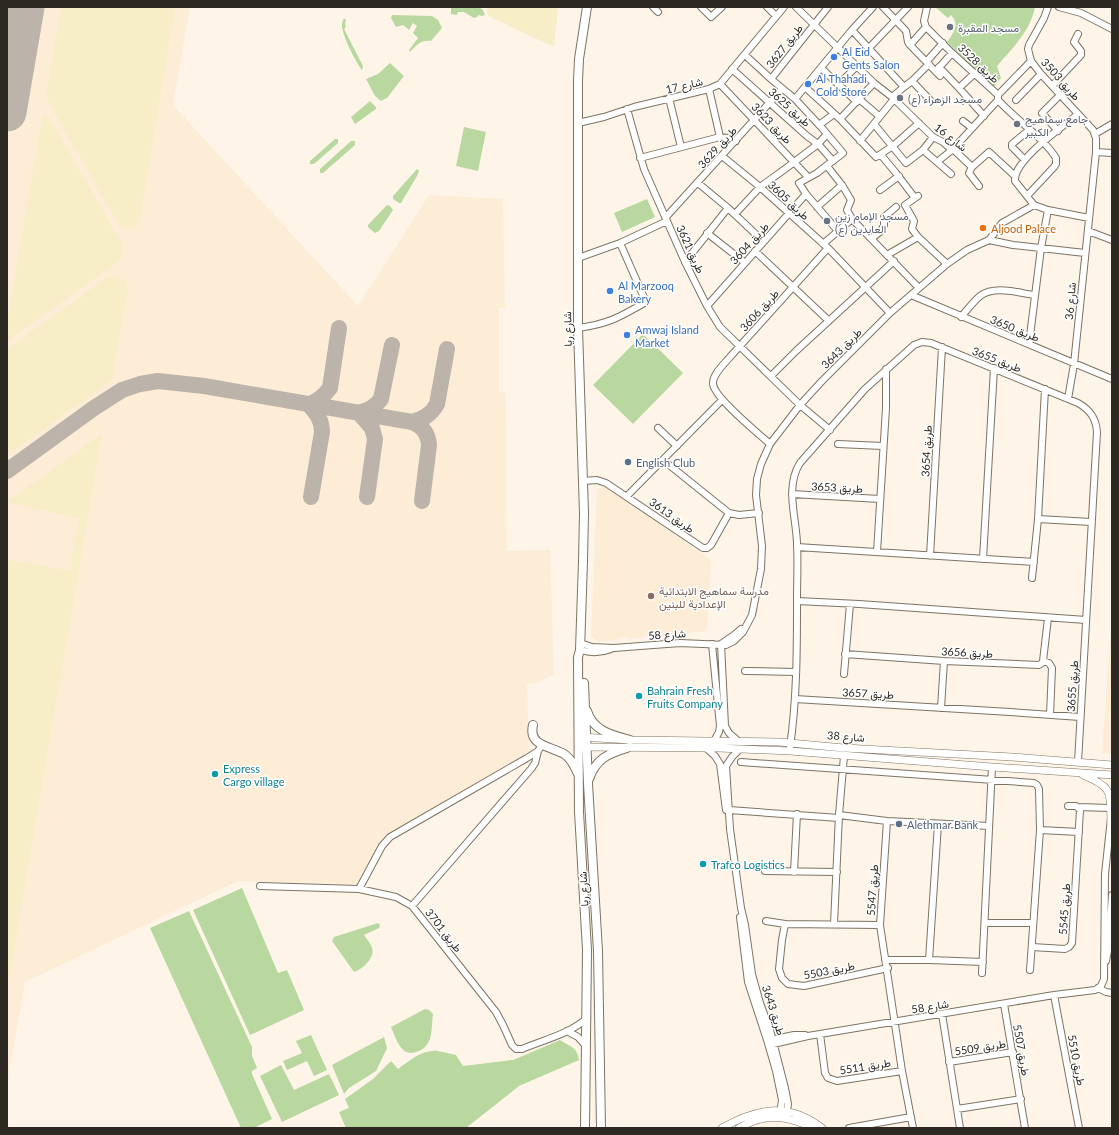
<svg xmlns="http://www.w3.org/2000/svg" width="1119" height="1135" viewBox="0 0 1119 1135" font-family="Lato,Vazirmatn,sans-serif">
<rect width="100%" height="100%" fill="#fef5e8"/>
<path fill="#fdedd6" d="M7 7H190L173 105 358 306 429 195 503 199 505 308H499V392L506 393 507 551 550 550 554 674 537 683 527 684 529 754 383 837 357 884 238 881 25 982 7 1084Z
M605 486 711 560 707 631 630 639 626 637H620L616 640 598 642 591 636 597 489Z
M1112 614V754L1102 753Z"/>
<path fill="#b8d89f" d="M451 7H479L483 10 485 15 482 16 479 15 477 17 474 18 464 12H458L457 15 451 14Z
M935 7H1035C1031 30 1012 49 997 66L1001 78 993 88 947 42C954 32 960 25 951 15L948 18Z
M392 15 432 16 438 20 442 28 431 41C420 40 417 45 410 52L409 50 418 38 413 33 417 26 413 23 409 30 403 25 396 27 391 18Z
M344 18 346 20 345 24 346 27 344 29 363 66 362 70C356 63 341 33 342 25 342 23 343 20 344 18Z
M390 63 404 76 387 98 381 101 375 96 366 79 378 74Z
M370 101 376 107V109L355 124 351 117Z
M464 127 486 132 478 171 456 166Z
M335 139H338V143L314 164H310V161Z
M351 141H355V145L323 173H320V169Z
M417 169 419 171 417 176 401 203H399L393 199V196Z
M647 199 655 217 622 232 614 213Z
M387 205 390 206 393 210 379 231 375 233 368 227V225Z
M643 334 683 373 633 424 593 385Z
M242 888 278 973 287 970 304 1010 250 1035 193 910Z
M189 911 252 1047V1056L257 1068 252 1071V1074L272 1119 254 1128H241L150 928Z
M378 923 380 925 379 928 364 935C372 946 377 952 367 963 364 967 359 970 354 972L332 941 334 937Z
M425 1009 429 1010 433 1014C432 1022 432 1032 430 1039 428 1044 424 1049 419 1051 401 1059 397 1040 391 1027Z
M311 1035 327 1070 314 1076 307 1061 287 1070 283 1061 302 1053 296 1041Z
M384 1037 387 1048 376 1071 349 1088 344 1094 332 1065Z
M560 1040C570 1047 577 1046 579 1060L519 1086 466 1128H346L339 1112 349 1108 345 1099 373 1079 391 1061 398 1069C409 1061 423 1049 438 1051 444 1052 450 1054 456 1055L463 1066 513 1060Z
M281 1065 294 1090 329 1074 339 1095 282 1122 260 1076Z"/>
<path fill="#f7edc7" d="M61 7H175L139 223 133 229H125L120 226 47 99 46 94Z
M486 7H558L554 47 488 16Z
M45 115 49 118 122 244 123 253 120 260 7 341V323L42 118Z
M117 276 124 280 128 288 112 380 18 448 7 452V349L107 278Z
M102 434 7 990V559L70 571 79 519 7 502Z"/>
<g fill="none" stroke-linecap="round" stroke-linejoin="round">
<path stroke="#bcb4aa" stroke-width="16" d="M308 405C318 401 324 396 330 388L339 328
M309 405C317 414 322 420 322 432L311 497
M412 422C423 427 428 433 429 445L422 501
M7 471 94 408 122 390 140 384 158 381 204 386 412 422C423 419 431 415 437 404L447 349
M367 497 375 439 372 428 359 413C369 410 375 407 381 399L392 345"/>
<path stroke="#bcb4aa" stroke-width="39" d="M7 112 25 7"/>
<defs>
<path id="minor" d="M653 7 658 12
M701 7 711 17 722 7
M767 7 776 16
M796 7 874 83 892 97 933 137 943 142 952 150 953 149 972 167
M883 7 906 31 908 42 910 45 940 76
M927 7 924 21 926 27 952 53 998 95
M1048 7 1044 18 1029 45 1028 49 1031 61 1041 74 1093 130 1096 138V152L1074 364 1068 399
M1059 7 1081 13 1112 29
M852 30 904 87
M910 45 926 27
M869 48 908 7
M745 55 771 79 795 99 822 128 843 153 817 173 799 183 806 194 838 231
M927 61 943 43
M939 67 959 88 975 73
M821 68 857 102
M732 69 807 136 818 144 833 161
M937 70 952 53
M771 79 828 7
M912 81 930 100
M720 84 808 177
M839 84 857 66
M1052 86 1081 55V51L1074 42 1078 34
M805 87 840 119 876 157 893 146 919 123
M959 88 984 116
M709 89 720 137
M998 95V100C1015 119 1043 137 1056 158V164L1054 167 1027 196
M998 95 1031 61
M892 97 904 87 912 81 929 64
M669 98 681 147
M795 99 852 30 873 7
M859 99 879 116
M1016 100 1041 74
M627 109 644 169 685 262 707 306 720 327 800 405 830 430
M1078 114C1063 127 1013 160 1015 181L1034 205 1048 210 1089 218
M840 119 874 83
M963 121 972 128
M578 123 604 117 634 107 709 89 720 84 784 7
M874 124 906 163 923 150 933 137
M819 125 834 114
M1058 131 1042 113 1060 95
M1095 134 1112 124
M860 141 894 99
M953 149 998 100
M923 150 951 174
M1096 152 1112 153
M881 155 896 173 915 198
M722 156 760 187 828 248 890 313
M640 158 720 137 728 138 736 141
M1024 159 1012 147V144L1029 130
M937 162 952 150
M698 183 728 208 763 241
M979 186 969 173 972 167 989 152 1015 176
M880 190 899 176
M918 196 905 205 914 221 912 229 918 237 947 264
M817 207 842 185
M735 214 760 187 785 169 818 144 827 134
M666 217 782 89
M852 219 919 288
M1088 231 1112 240
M707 233 744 262
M872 238 881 231 884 225V217L896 207
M989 240 1002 223 1034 205
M823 244 852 219 847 210 851 200 842 185 827 166
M755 251 829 321
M887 255 918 237
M578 258 620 243 667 221
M685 262 728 208
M911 295 1112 379
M707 306 806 194
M961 317C967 310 973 302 980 296 995 285 1018 293 1035 295
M578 328C608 324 620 317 646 302L620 243
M1029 344 1041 248 1048 210
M771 376 796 351 894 261
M658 428 677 446
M770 444C759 434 712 396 713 383 713 374 724 364 730 357L828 248
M838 444 883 446
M663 460 729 513 739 515 759 513
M583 481 597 480 606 483 703 548H707L711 545 729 513
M792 494 880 499
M627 496 722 400
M1038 519 1091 522
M797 547 1034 562
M877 552 886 408V369
M930 556 942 347
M983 559 994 368
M1032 578 1038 519 1045 389
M797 601 859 604 1086 620
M580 643 592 647 614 648 680 643 726 645 734 641 743 632 752 615 761 569 762 546 756 495 757 479 761 464 770 444 800 405 822 381 890 313 947 264 967 250 989 240 1013 245 1085 253
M712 644 720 726 719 732 714 741
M721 644 725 726 729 733 738 741
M721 644 734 635 741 629
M580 650C590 653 601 653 611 649
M845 654 944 661 1039 665 1042 663 1043 661 1048 618
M1043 661 1049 663 1052 668 1050 715
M745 671 796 672
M844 674 850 604
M795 699 1010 712 1080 717
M941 708 944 661
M790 747C797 698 797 649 797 601 797 582 798 562 797 543 796 516 785 487 800 463L865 389 914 345 922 342 931 343 1078 403C1090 410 1096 418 1097 432L1078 762
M706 748 715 756 720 764 726 810
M740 749 732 757 726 766 730 829 741 908 745 925 752 974 760 1003 770 1030 785 1088 788 1104 786 1117
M741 762 1034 783 1037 785 1039 789 1040 830 1030 970
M1078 807 1110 808
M729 810 839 818
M839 815 887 821 989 826
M887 821 880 925 902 1071 913 1128
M1040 830 1079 832
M765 871 837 872
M794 872 797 814
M260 886 359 889 396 897 412 906 496 1012 503 1025 512 1045 516 1049H522C543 1040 570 1034 587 1018
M359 889 382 846 390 837 527 758 538 751 542 745
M412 906 531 769 535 763 538 751
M740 917 748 982 767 1040 776 1071 782 1100 780 1114
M766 921 785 924 880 925
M985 923H1033
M785 924 782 940 779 969 782 978 788 984 804 986 888 968
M834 924 839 815 844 756
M1032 947 1065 949 1069 947 1072 943 1080 810 1076 806H1068
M886 960H929L983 962
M929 960 938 824
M1106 961 1108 951 1112 895
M982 973 992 767
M1098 988 1106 992 1112 993
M1054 995 1079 1128
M1004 1004 1025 1128
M942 1014 960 1128
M567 1031 578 1037 586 1046
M820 1034 825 1073 828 1078 837 1081 902 1071
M770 1040 794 1035H805
M769 1045 808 1036 1054 995 1095 990 1101 986 1104 979 1105 874 1111 818
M949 1062 1013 1052
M957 1109 1021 1099
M849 1128 911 1117"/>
<path id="tertiary" d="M581 737 630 740 779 742 844 748 1012 757 1112 765
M581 747 719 748 790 751 992 767 1112 775
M1083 775C1113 787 1110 792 1111 822
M722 1128C757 1108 789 1102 822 1128
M739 1128C766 1112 787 1116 814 1128"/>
<path id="secondary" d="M584 683 588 784 598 951 601 1128
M587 711C593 731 612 735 630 740
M533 725C528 746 550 746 564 754 571 758 575 767 578 774
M589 779C596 759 607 754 627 748
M585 1128 587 950 579 812 578 657 580 650 583 561 584 513 578 328V81L579 59 587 7"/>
</defs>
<use href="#minor" stroke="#7d7364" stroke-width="8"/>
<use href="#tertiary" stroke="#7d7364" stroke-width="8"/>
<use href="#secondary" stroke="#7d7364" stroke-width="10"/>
<use href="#minor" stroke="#fff" stroke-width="6"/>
<use href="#tertiary" stroke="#fff" stroke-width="7"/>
<use href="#secondary" stroke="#fff" stroke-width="8"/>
</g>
<g fill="#6b7280" stroke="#fff" stroke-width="1.5">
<circle cx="950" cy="27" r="4"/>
<circle cx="900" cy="98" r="4"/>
<circle cx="1017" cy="124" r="4"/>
<circle cx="827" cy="221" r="4"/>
</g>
<g fill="#3f7fe0" stroke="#fff" stroke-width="1.5">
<circle cx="834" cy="57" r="4"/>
<circle cx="808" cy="84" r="4"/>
<circle cx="610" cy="291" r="4"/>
<circle cx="627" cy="335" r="4"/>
</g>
<circle fill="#e8710a" stroke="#fff" stroke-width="1.5" cx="983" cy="228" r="4"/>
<g fill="#5c6f8a" stroke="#fff" stroke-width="1.5">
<circle cx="628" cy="462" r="4"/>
<circle cx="899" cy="824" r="4"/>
</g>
<circle fill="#8d6e63" stroke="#fff" stroke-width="1.5" cx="651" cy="596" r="4"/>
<g fill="#0f9aa8" stroke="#fff" stroke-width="1.5">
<circle cx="639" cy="696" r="4"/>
<circle cx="215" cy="774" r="4"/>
<circle cx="703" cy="864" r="4"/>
</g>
<g text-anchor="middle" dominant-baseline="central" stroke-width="3" stroke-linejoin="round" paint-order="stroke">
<g font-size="11" fill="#5b616d" stroke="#fff" text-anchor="start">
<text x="958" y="27">مسجد المقبرة</text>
<text x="908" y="98">مسجد الزهراء (ع)</text>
<text x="1025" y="118">جامع سماهيج<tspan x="1025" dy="13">الكبير</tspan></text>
<text x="835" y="215">مسجد الإمام زين<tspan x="835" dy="13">العابدين (ع)</tspan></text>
</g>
<g font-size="11" fill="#2c2822" stroke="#fff">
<text transform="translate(784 46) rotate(-52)">طريق 3627</text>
<text transform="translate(979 63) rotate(43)">طريق 3528</text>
<text transform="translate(1061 79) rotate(48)">طريق 3503</text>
<text transform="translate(684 85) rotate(-13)">شارع 17</text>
<text transform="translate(790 107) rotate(42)">طريق 3625</text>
<text transform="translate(772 123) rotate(46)">طريق 3623</text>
<text transform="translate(951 137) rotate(38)">شارع 16</text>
<text transform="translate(717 147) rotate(-48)">طريق 3629</text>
<text transform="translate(789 200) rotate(43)">طريق 3605</text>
<text transform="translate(749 243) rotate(-48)">طريق 3604</text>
<text transform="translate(691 249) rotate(65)">طريق 3621</text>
<text transform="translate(1070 301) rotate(-85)">شارع 36</text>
<text transform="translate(759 310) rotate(-48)">طريق 3606</text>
<text transform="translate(1015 328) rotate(22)">طريق 3650</text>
<text transform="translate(567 329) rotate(-91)">شارع ريا</text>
<text transform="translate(841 348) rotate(-45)">طريق 3643</text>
<text transform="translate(997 359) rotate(21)">طريق 3655</text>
<text transform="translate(926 451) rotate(-87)">طريق 3654</text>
<text transform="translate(837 487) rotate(3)">طريق 3653</text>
<text transform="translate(672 515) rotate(35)">طريق 3613</text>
<text transform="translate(667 634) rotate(-4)">شارع 58</text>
<text transform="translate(967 652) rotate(3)">طريق 3656</text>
<text transform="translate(1072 686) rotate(-86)">طريق 3655</text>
<text transform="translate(868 693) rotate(3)">طريق 3657</text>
<text transform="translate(846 736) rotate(4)">شارع 38</text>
<text transform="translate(583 889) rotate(-93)">شارع ريا</text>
<text transform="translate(872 890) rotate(-86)">طريق 5547</text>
<text transform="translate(1064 909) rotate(-86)">طريق 5545</text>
<text transform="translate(444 930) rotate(52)">طريق 3701</text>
<text transform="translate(829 970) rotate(-11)">طريق 5503</text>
<text transform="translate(930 1006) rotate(-9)">شارع 58</text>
<text transform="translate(774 1010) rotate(72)">طريق 3643</text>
<text transform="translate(980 1047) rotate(-9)">طريق 5509</text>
<text transform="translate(1022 1050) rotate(80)">طريق 5507</text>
<text transform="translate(1077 1060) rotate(79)">طريق 5510</text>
<text transform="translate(865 1066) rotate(-9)">طريق 5511</text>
</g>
<g font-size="11" fill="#366cbe" stroke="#fff" text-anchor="start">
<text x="842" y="51">Al Eid<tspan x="842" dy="13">Gents Salon</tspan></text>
<text x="816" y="78">Al Thahadi<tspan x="816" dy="13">Cold Store</tspan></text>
<text x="618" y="285">Al Marzooq<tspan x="618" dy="13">Bakery</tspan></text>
<text x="635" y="329">Amwaj Island<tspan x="635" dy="13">Market</tspan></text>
</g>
<g font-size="11" fill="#c56008" stroke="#fff" text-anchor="start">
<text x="991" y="228">Aljood Palace</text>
</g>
<g font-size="11" fill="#4e5e75" stroke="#fff" text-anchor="start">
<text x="636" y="462">English Club</text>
<text x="907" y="824">Alethmar Bank</text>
</g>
<g font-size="11" fill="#785e54" stroke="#fff" text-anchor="start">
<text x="659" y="590">مدرسة سماهيج الابتدائية<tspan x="659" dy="13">الإعدادية للبنين</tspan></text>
</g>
<g font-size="11" fill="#0d838f" stroke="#fff" text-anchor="start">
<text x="647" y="690">Bahrain Fresh<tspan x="647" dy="13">Fruits Company</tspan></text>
<text x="223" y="768">Express<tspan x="223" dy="13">Cargo village</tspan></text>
<text x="711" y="864">Trafco Logistics</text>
</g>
</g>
<rect width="1119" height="1135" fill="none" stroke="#2c2822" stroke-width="16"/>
</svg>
